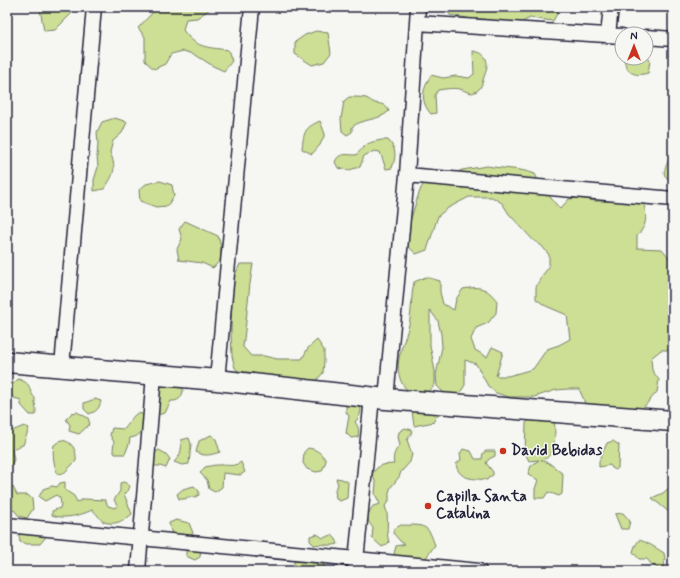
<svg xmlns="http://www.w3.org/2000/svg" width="680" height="578" viewBox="0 0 680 578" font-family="Mynerve,sans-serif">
<rect width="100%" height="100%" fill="#f6f6f2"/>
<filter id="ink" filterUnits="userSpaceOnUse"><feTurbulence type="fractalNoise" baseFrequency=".025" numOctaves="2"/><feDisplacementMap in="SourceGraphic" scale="8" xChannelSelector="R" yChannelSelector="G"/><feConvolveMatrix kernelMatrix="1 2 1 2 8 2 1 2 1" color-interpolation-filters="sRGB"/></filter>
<g filter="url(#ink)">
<path fill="#ccdf94" stroke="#778068" d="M41 7H75L72 13 55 30 44 31 40 9Z
M155 7H213L197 18 186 19 183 30C196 48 206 47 228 50L232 61 224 71 213 66 194 54 183 51 171 54 165 64 154 69 145 61V37L138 28 155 10Z
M444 7H554L558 12 553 21 530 18 520 23H507L483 19H472L450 15Z
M316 31 328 33 331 53 324 62 312 65 295 54V42L305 35Z
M473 51C489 53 489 64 484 77 482 82 482 89 475 92 471 94 467 92 463 90 455 87 446 89 438 90L435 95 436 113 431 114C419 100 423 89 431 75L443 78 456 76 469 78 474 74Z
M646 54 650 61 648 73C634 77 626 73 624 58H646Z
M349 97C355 97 361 97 366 98 369 99 372 102 375 103 382 104 385 104 389 111 379 121 363 118 352 127V132L347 135 342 131 341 119 344 101Z
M115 118 127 122 122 133 113 141 110 152C117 169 114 175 104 189L94 191V180L98 167 97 156 98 144 97 132 102 122Z
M320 121 325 134 320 145 312 154 302 149C304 132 304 128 320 121Z
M382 140H388C397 149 396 157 392 168L386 169 380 152 374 151 364 156 360 167 349 170 338 168 335 162C339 152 346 155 356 155 367 144 365 143 382 140Z
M673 150V181C662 177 663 172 667 164 669 160 669 155 670 151Z
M487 166C503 169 520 168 535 174L541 186 560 209 569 199 581 198 595 201H632L644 204C647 219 647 225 637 236V248L662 249 673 262V350H661L651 358 652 370 659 380 657 392 642 409 585 411 584 400 579 389H568L556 390 534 397H509L496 393 488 386 476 364 465 360V385L458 396 446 395 437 386 436 375 442 347 441 334 438 321 430 310V345L435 371V384L428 394C417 394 409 394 403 385 390 363 407 341 410 319 412 307 411 295 414 282L426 277 440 281V292L443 304 454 310 456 299 463 289C480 286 486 287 497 301L496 313 488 323 476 328 471 339 475 350 487 357 492 347 503 352 496 376H508L533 369 547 349 559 345 570 339 567 315 546 306 536 299V287L541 277 549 267V255L542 246 533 240 509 214 502 203 492 197H469L448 208 438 216 427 250 416 254 408 246 406 234 417 199 421 188 428 178 451 175 462 170Z
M160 181 172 185 174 196 167 206 156 207 140 201 139 190 146 184Z
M185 221 218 236 221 247V259L213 268 202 263 179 260 177 249 182 239 179 229Z
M240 264H253C248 291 247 319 243 347L251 356H264L277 359H302L308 348 317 340 324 350V361L323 373 315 382 243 375 235 368 232 356 231 333 232 286 235 275Z
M18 379C34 384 27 390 35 398 34 404 37 409 36 415H30L21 405V400L14 398 10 393 12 385Z
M183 383C184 392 182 402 171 401L165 413 157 415 151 385Z
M95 399 101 401C99 409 97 411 89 414L84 409V403Z
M359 403C363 410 360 417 355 422 359 427 359 431 358 437L351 438 346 433 349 416 346 412V405Z
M439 408 442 414 435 417 434 422 414 426 412 411Z
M77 412 88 418 90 424 79 434 69 431 70 425 66 419 72 413Z
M138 413 145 415C146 426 142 437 130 438L129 444 125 454H115L113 450 114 442 110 435 112 428 124 429C131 423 129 418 138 413Z
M534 416H554C555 429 558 458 541 460L549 463 563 474 562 494 559 496 548 492 544 498H535V489L538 480 528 474 531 466 539 460 529 461 525 453 526 423Z
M24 426 29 428 23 445 12 449 14 460 7 472V428L12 431Z
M405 428 412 430 411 434 407 440 412 454 410 462 401 472 399 477 391 487 389 492V501L385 506C390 518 385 530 389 542L386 545 382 547 372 538 373 528C365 519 367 515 373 506L380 504 375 494 376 483 372 474C380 463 382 465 394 464 392 457 395 450 400 445L398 437 399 432Z
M211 435 216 439 220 452C211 455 204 457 196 452L199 441Z
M189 438 191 444 189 464 182 465 174 462C181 455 182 450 181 440Z
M61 440C72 441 77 450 76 461L64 473 58 474C54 468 52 452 54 445Z
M613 441 619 445 618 468 616 470 612 468 610 465 599 467V461L607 443Z
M308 448C316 449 322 453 326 461L322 471 316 472 307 469 303 463 304 452Z
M463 449 471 451 475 459H482L483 453 486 451H495V456L489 459 486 463 493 472V475L489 477 487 480C474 478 459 481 456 464L461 460 460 454Z
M159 450 166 454 170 459 166 468 160 466H152L154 453Z
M241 462 245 472 240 475 223 473 222 487 215 492 209 489 207 480 200 473 205 467C210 466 214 465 218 465 226 464 234 468 241 462Z
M336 478 342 479 348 482 347 498 340 501 336 499 335 489 338 485Z
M7 482 13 487 17 495H28L32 499 33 509 27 518 19 516 14 510 7 514Z
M65 482V490L74 496 77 502 84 499 105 500 108 506 115 508 117 505 114 500 120 491V483L124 482 130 486 128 491 124 494 132 514C125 520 115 526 104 522 100 520 97 513 92 510 82 515 63 520 52 515V511L60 508 61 504 60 498 56 495 45 501 39 497 43 489 52 486 57 487 60 483Z
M194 486 199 491V495L195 497H188L185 499H179L177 494 183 489Z
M670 487 673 488V513H670L652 498 663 493Z
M623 513 630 521 628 529H621L615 514Z
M176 520 189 523 193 533 189 537 183 534 179 537 172 535 169 523Z
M21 524 45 533V538L40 544H27L20 542 19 536Z
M401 525C411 526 424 522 430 533 432 536 433 541 435 545L425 559 397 557 394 554 396 546 405 544 401 542 393 533 394 529Z
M317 534 323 538 332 535 336 539 338 544C329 547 324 543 314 545L310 541V536Z
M639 540C647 542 656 548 664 553L665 558 664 566 660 569 652 565 647 559H639L633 552 635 546Z
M189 543 201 549 200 557 195 560 186 556V549Z
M298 557 323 563 325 569 324 571H298L294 568V561Z"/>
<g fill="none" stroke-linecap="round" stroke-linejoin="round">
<defs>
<path id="street" d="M417 23 622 36
M608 35 611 7
M646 37 673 39
M407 175 673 199
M62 366 94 7
M217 380 252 7
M386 399 407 175 418 7
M7 525 479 571
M138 571 154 375
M355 571 372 397"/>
<path id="secondary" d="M7 362 217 380 386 399 673 421"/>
</defs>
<use href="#street" stroke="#22223b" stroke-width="17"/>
<use href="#secondary" stroke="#22223b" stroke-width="23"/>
<use href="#street" stroke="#f6f6f2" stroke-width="14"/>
<use href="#secondary" stroke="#f6f6f2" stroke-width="20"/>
</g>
</g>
<g fill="#c8321e" stroke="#f6f6f2" stroke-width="1.5">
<circle cx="503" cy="451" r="4"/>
<circle cx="428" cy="506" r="4"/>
</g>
<g text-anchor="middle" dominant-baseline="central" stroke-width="3" stroke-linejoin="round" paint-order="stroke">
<g font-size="15" font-weight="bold" fill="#22223b" stroke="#f6f6f2" text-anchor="start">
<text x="511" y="451">David Bebidas</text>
<text x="436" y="497">Capilla Santa<tspan x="436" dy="17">Catalina</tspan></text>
</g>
</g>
<rect width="680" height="578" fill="none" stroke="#f6f6f2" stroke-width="24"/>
<rect x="12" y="12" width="656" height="554" fill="none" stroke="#22223b" stroke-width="1.5" filter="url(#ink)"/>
<g transform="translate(634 46)"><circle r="19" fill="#f6f6f2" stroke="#a1a1a9"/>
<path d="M0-3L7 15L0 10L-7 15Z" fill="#c8321e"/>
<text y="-6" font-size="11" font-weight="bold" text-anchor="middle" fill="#22223b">N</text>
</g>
</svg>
